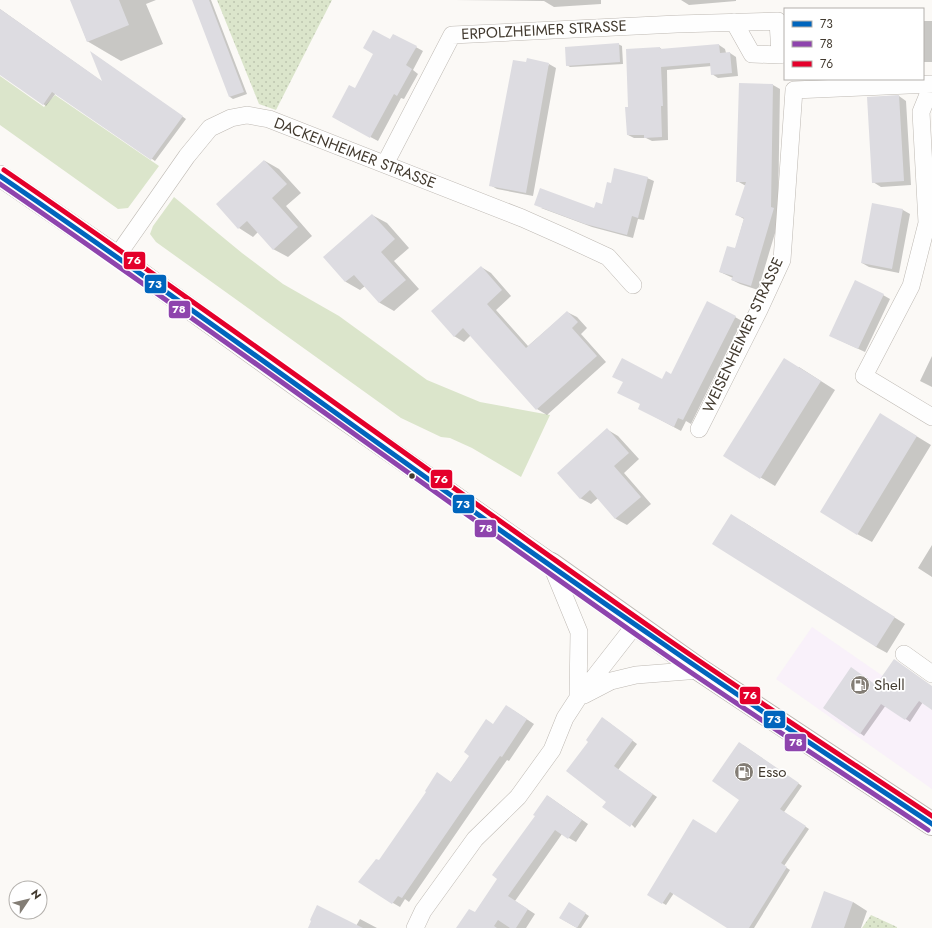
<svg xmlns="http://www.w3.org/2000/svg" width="932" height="928" viewBox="0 0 932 928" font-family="Jost,sans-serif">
<defs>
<pattern id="park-dots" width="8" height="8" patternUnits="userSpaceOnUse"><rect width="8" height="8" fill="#dbe5cb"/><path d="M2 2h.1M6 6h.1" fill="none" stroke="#bdc5af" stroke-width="1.8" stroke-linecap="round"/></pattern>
</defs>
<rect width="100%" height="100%" fill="#fbf9f6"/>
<path fill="#f9f1fa" d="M812 627 932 710V789L776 679Z"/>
<path fill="#dbe5cb" d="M0 76 44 107 55 95 159 166 128 208 118 209 0 125Z
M174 197 242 253 283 284 339 316 427 380 480 402 550 415 521 477 472 448 450 438 441 437 401 418 156 242 150 234 153 226Z"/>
<path fill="url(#park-dots)" d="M217 0H332L276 110 259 104Z
M871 915 897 927V928H862Z"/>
<path fill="#0003" d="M71 0H156L146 4 163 44 121 61 87 41Z
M193 0H211L247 94 233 99 230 97Z
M454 0H601V4L554 7 544 1Z
M681 0H736V1L689 5Z
M0 9 104 83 92 53 186 119 155 161 56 93 46 106 0 74Z
M923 21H932V62H923Z
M394 35 423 51 413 70 418 74 404 99 401 98 378 141 340 121 355 90Z
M618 44 622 46 623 64 570 67 567 65Z
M719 45 725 49 726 53H730L736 57 738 76 718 78 712 74V66L667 70 668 140 652 141 646 138H634L628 135 629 108 660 48 663 50Z
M549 64 556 68 533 196 497 189 490 185Z
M740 84 773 85 780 89 778 211 781 213 758 290 740 284 732 280 733 278 720 272 735 250 744 219 737 215 746 186 737 181Z
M899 96 906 101 911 185 881 187 873 182Z
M265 161 279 169 301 193 286 206 312 236 288 257 273 249 258 232 253 237 239 228 217 204Z
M647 178 654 181 644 220 638 219 633 238 592 227 541 208 595 210 603 205 611 184Z
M873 204 903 210 910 214 899 273 869 267 862 263Z
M372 215 387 223 409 248 394 261 419 289 394 311 380 303 365 286 360 290 346 282 324 257Z
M481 267 491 273 511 296 496 310 528 346 567 312 577 317 587 328 581 334 606 362 547 415 537 409 471 335 464 342 454 336Z
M883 295 890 299 865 352 837 339Z
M735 317 742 321 691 424 686 421 681 431 646 412 662 380 672 375Z
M932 356V387L920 381Z
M799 367 835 390 775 486 725 456Z
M895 423 931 445 872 542 857 534Z
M608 430 618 436 639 459 624 473 651 504 627 525 616 519 598 498 591 504 580 498Z
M742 521 905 624 887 653 876 647Z
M932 545V577L918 568Z
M876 686H932V709L923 702 910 722 886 705 864 736 824 708Z
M513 710 534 724 509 761 507 760 479 800 409 902 405 899 400 907 393 903 379 862 451 782 493 725Z
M607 721 637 744 618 770 657 797 635 828 608 801Z
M743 745 802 786 784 812 809 829 784 866 790 870 754 928H729L674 893 666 905 649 895 716 835 740 800Z
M548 796 588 824 576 842 562 834 515 901 535 914 526 928H457L475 913 498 879Z
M853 902 867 911 861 928H812Z
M569 903 589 916 581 928H577L560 918Z
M360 919 377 928H318L356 926Z"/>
<path fill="#dddce1" d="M70 0H119L129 25 87 42Z
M192 0H209L244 92 229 97Z
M0 9 102 81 90 51 183 116 151 160 52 92 43 105 0 75Z
M373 30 390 39 393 34 417 46 406 65 412 69 397 96 394 94 370 138 332 117 349 85 355 88 373 54 363 48Z
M619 43 620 62 566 66 565 47Z
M719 44 720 53 730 52 732 73 711 75 710 63 661 67 663 106H661L662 137 644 138V135H627L625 107H628L626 49 660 47V49Z
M527 58 549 63 526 193 489 186 513 60 526 62Z
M739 83 773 84 771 207 774 208 751 286 731 280 733 276 719 272 727 246 735 248 744 218 735 215 746 182H736Z
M899 95 904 181 872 183 867 97Z
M264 160 287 184 272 198 298 227 273 250 247 221 238 229 216 204Z
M614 168 648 177 638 218 632 216 627 235 585 224 534 205 540 188 594 208 596 202 602 204 607 182 611 183Z
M872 203 903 209 892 269 861 263Z
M372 214 395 239 381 252 406 280 379 303 354 275 345 282 323 257Z
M481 266 502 290 487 304 526 348 567 311 578 322 572 328 597 356 536 410 463 328 454 337 431 311Z
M855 280 884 294 858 349 829 336Z
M707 301 736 316 683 420 678 418 674 427 638 409 640 404 617 393 623 382 612 377 622 358 662 379 666 371 671 374Z
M784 358 821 381 760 479 723 456Z
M880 413 917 436 857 535 820 512Z
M607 428 629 453 614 466 641 497 615 519 590 490 580 499 557 473Z
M731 514 895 617 876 647 712 544Z
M894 659 932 686V710L919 701 905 720 881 704 860 734 823 708 851 667 876 685Z
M506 705 527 719 502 757 500 756 472 796 402 898 398 896 392 904 358 882 376 859 379 860 426 792 425 791 437 772 451 782 469 756 464 752 486 719 493 724Z
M602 717 633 740 614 766 653 794 630 827 602 807 606 802 566 771 588 742 586 740Z
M739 742 799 783 780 809 806 826 781 863 787 867 749 928H727L670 892 662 904 647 895 693 819 716 833 739 800 712 781Z
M547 795 582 820 568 839 555 830 508 896 528 909 516 928H510L498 920 494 926 497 928H456L469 909 475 912 497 879 492 875 535 816 533 815Z
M824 891 853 902 844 928H811Z
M569 902 586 913 577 928 559 918Z
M317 905 363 928H308L311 921 310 920Z"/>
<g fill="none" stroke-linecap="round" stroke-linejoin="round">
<defs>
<path id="minor" d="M932 85 921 112 927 223 911 286 864 376 932 417
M385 164 452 35 677 24 778 21 780 55 752 54 734 22
M117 256 187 156 210 128 231 118 247 115 269 119 522 218 567 238 608 257 633 285
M699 429 759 310 782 260 794 90 932 84
M551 564 579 632 578 698
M904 654 932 674
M584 695 611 681 636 675 700 670
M415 928 423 911 475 839 518 797 552 750 565 718 578 698 635 625"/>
<path id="tertiary" d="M0 176 117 256 304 391 551 564"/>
<path id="secondary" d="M551 564 700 670 932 824"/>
</defs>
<use href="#minor" stroke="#beb9b3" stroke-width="18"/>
<use href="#tertiary" stroke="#beb9b3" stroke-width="22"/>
<use href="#secondary" stroke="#beb9b3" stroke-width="24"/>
<use href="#minor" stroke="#fefefe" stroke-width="17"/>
<use href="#tertiary" stroke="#fefefe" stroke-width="21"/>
<use href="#secondary" stroke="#fefefe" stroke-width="22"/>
<defs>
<path id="bus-1" d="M0 176C223 328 439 491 662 643 751 705 842 764 932 824"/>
<path id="bus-2" d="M0 184C220 335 435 494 654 647 744 710 837 769 928 830"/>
<path id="bus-3" d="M4 170C226 322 442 482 663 636 751 697 842 756 932 816"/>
</defs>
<use href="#bus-1" stroke="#fff" stroke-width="8"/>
<use href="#bus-2" stroke="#fff" stroke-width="8"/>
<use href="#bus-3" stroke="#fff" stroke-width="8"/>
<use href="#bus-1" stroke="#0065bd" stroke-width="5"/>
<use href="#bus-2" stroke="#8e44ad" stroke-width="5"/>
<use href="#bus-3" stroke="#e4002b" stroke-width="5"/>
</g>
<defs>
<symbol id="fuel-disc" viewBox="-11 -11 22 22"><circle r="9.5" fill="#837d75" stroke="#fff"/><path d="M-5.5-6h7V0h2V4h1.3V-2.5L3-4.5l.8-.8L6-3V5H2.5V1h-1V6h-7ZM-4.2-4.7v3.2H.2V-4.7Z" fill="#fff"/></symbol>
</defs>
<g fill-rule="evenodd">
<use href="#fuel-disc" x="849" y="674" width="22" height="22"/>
<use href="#fuel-disc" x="733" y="761" width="22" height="22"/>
</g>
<circle fill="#423a2f" stroke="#fff" stroke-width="1.5" cx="412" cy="476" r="3.5"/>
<g text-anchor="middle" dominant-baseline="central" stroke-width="3.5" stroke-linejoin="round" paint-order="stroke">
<g font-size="15" fill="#423a2f" stroke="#fff">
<text transform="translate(544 30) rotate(-3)">ERPOLZHEIMER STRASSE</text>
<text transform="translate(355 153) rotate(21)">DACKENHEIMER STRASSE</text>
<text transform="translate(743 335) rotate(-65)">WEISENHEIMER STRASSE</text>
</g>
<g font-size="15" fill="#423a2f" stroke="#fff" text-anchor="start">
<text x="874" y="685">Shell</text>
<text x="758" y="772">Esso</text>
</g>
</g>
<g stroke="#fff" stroke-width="1.5">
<rect x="123" y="251" width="23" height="19" rx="4" fill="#e4002b"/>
<rect x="144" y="274" width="23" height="20" rx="4" fill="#0065bd"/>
<rect x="168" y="300" width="23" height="19" rx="4" fill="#8e44ad"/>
<rect x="430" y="469" width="23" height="20" rx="4" fill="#e4002b"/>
<rect x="452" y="494" width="23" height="20" rx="4" fill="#0065bd"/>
<rect x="474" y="519" width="23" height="19" rx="4" fill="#8e44ad"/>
<rect x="739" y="686" width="22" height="19" rx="4" fill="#e4002b"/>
<rect x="763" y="710" width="23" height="19" rx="4" fill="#0065bd"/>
<rect x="784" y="733" width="23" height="19" rx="4" fill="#8e44ad"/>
</g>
<g font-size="11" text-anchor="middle" font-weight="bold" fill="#fff">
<text x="134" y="264">76</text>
<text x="155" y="288">73</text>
<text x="179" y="313">78</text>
<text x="441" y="483">76</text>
<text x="463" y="508">73</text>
<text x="486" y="532">78</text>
<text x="750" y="699">76</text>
<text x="774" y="723">73</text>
<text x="796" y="746">78</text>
</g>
<rect x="784" y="8" width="140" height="72" fill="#ffffff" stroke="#b3b0ac"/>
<rect x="792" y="21" width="20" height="6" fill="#0065bd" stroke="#b3b0ac"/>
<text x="820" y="28" font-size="12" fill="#423a2f">73</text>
<rect x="792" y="41" width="20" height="6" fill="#8e44ad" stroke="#b3b0ac"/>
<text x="820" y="48" font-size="12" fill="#423a2f">78</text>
<rect x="792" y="61" width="20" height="6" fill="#e4002b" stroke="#b3b0ac"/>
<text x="820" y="68" font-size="12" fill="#423a2f">76</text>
<g transform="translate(28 900) rotate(55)"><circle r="19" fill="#ffffff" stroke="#b3b0ac"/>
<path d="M0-3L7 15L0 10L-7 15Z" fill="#837d75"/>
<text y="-6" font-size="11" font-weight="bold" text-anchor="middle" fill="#423a2f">N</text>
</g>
</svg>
